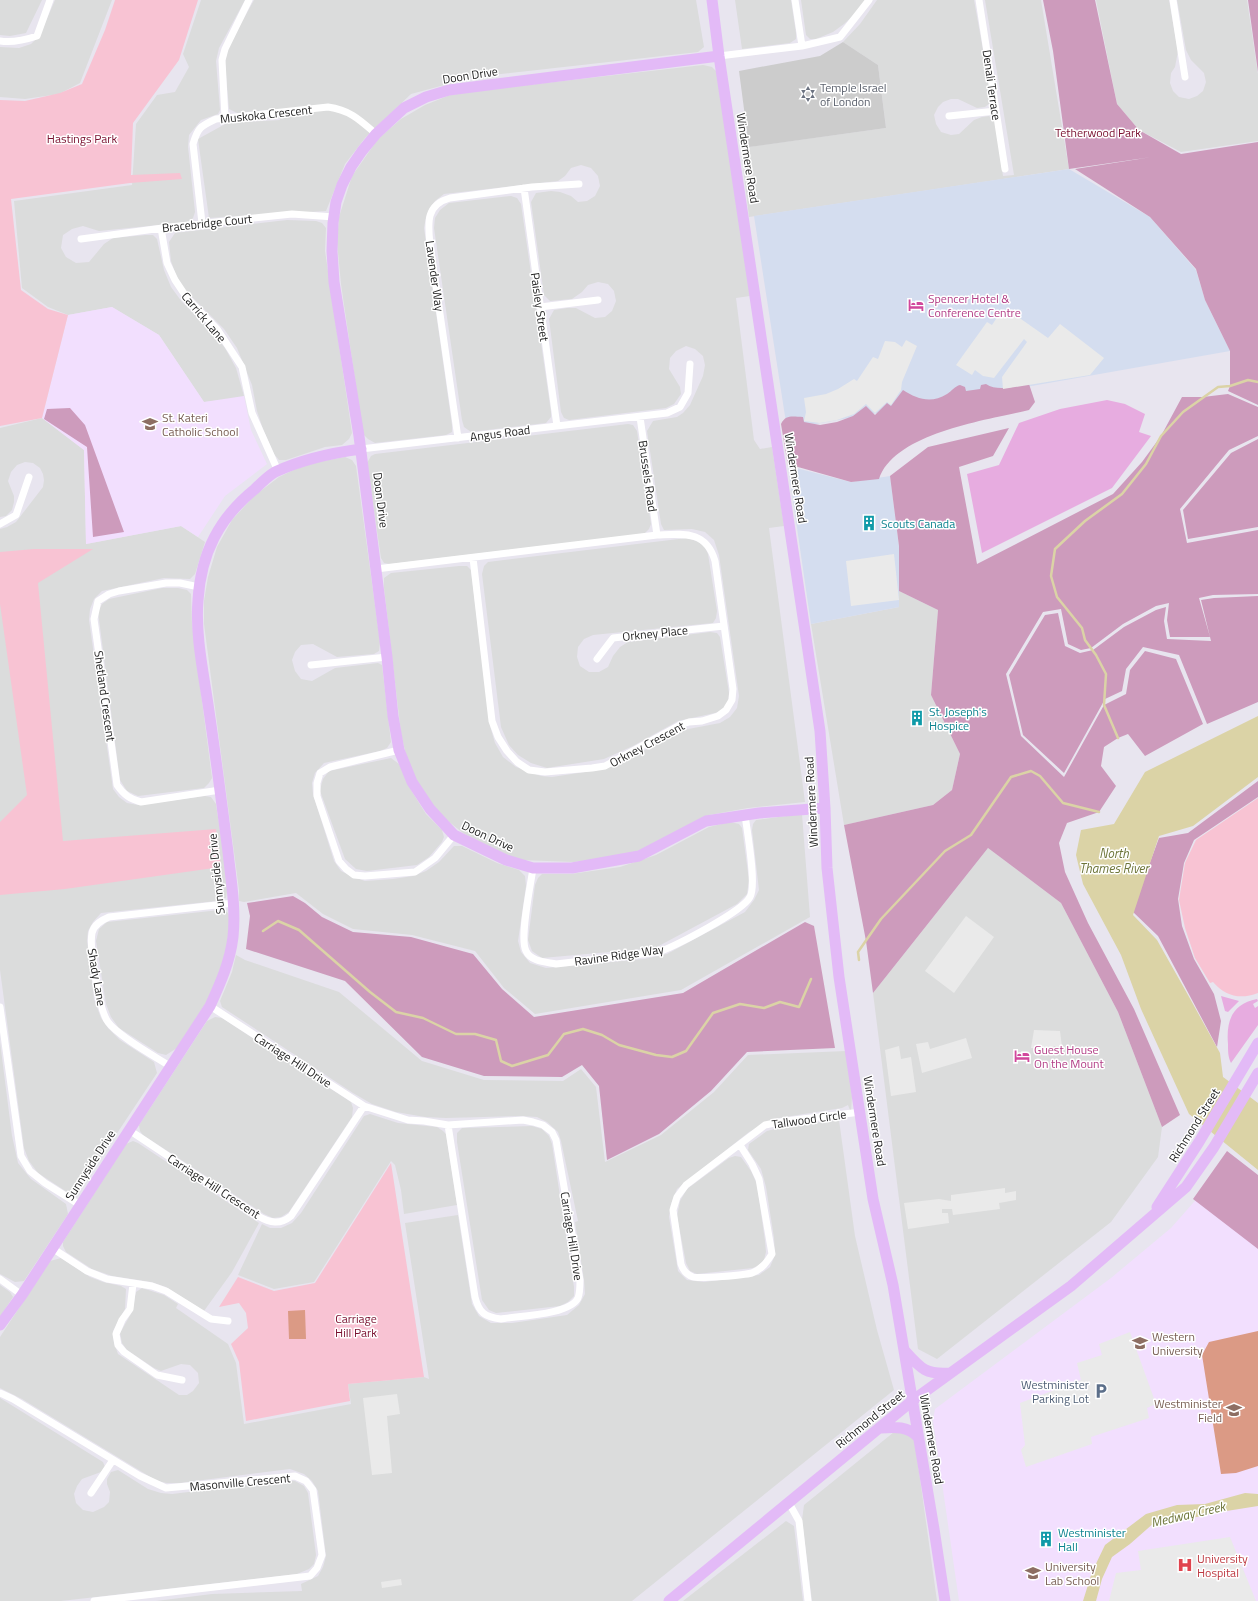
<svg xmlns="http://www.w3.org/2000/svg" width="1258" height="1601" viewBox="0 0 1258 1601" font-family="'Titillium Web',sans-serif">
<rect width="100%" height="100%" fill="#e8e5ef"/>
<path fill="#dbdcdc" d="M0 0H42L26 33 10 36 0 35Z
M55 0H112L80 83 59 94 25 99 0 97V47L19 48 31 44 40 35Z
M201 0H245L219 48 216 61 220 110 218 114 201 120 189 135 188 147 195 212 193 218 189 222 99 231 83 226 72 229 63 235 61 248 66 257 76 263 89 262 104 244 113 238 146 235H153L157 239 164 270 171 287 182 302 211 330 225 348 236 368 244 396 240 398 204 402 159 335 112 307 68 315 48 307 22 288 14 201 132 185 136 124 157 95 175 92 189 67 183 54Z
M254 0H696L704 47 698 52 474 77 411 94 365 138 345 164 326 211 209 218 198 139 227 123 280 120 277 109 237 113 229 109 225 63 228 47Z
M735 0H791L796 33V39L790 43 742 49Z
M801 0H865L856 13 844 24 833 32 816 39H810L806 35Z
M877 0H974L991 94 990 103 985 107 977 108 958 99H951L943 102 938 107 934 115 936 124 941 132 951 135 959 134 974 120 982 117 989 116 995 121 1003 176 1014 175 985 0H1041L1069 169 749 217 741 148 886 128 878 65 843 42 860 24Z
M1096 0H1169L1178 51 1175 67 1171 73 1170 83 1173 91 1179 97 1189 99 1197 96 1203 91 1206 82 1204 73 1191 60 1186 50 1177 0H1247L1258 74V141L1181 152 1139 130 1117 104Z
M703 65 712 67 717 72 750 296 736 298 754 440 760 449 772 447 784 526 769 528 805 802 748 808 709 815 641 850 622 856 574 862 520 860 501 854 463 833 443 817 430 801 417 782 406 755 401 733 384 588V578L391 573 459 566H467L471 570 490 726 495 743 503 757 516 767 541 776 552 777 598 770 617 765 683 730 720 723 730 717 737 708 739 696 719 555 714 540 705 532 692 529 664 530 661 524 647 431 653 421 677 417 683 413 690 405 703 376 705 365 703 356 695 349 686 346 676 351 670 358 669 369 680 387 681 394 674 404 666 408 569 420 564 418 561 412 549 319 554 310 567 308H576L595 318 605 317 612 311 616 301 614 291 608 284 598 282 588 285 582 292 572 299 550 301 544 295 531 202 536 193 551 191 560 192 571 196 578 202 587 201 595 196 600 186 598 176 591 168 581 165 571 168 565 176 558 181 444 194 435 201 430 208 426 217 424 228 452 425V432L446 435 375 443 368 439 363 434 341 284 337 242 339 217 352 176 378 139 401 119 425 105 450 95 474 91Z
M511 196 517 198 521 204 551 412V417L546 423 471 432 464 427 462 420 434 228 435 218 440 210 449 203Z
M287 220 316 221 322 223 326 228 325 251 352 433 349 439 342 445 325 447 286 460H279L274 454 263 429 257 411 252 385 237 348 224 329 184 289 176 275 171 261 169 242 175 233Z
M42 418 84 450 86 544 181 526 205 542 195 574 190 579 164 578 102 591 94 599 90 609 89 620 113 789 119 797 127 803 138 805 205 796 211 797 216 804 228 884 226 898 217 901 101 913 93 922 88 931 87 940 94 999 101 1018 108 1028 120 1040 154 1062 157 1073 78 1192 75 1195 70 1194 38 1173 29 1161 24 1148 0 970V529L7 527 16 522 43 487 44 480 43 474 40 468 33 463 25 462 17 465 11 472 8 481 14 496V502L12 510 6 516 0 517V428Z
M628 424 633 425 637 431 651 524 649 529 644 534 390 564 384 563 381 558 367 463 371 456 375 454Z
M345 457 352 460 356 466 380 642 379 651 374 654 337 657 313 644 301 645 295 652 292 660 295 671 301 679 312 681 335 668 378 663 382 665 391 742 387 748 380 751 324 763 315 773 312 783 313 794 334 861 341 871 353 877 365 881 393 879 413 876 426 871 439 862 454 846H462L497 863 519 870 525 876 526 886 518 941 521 952 530 963 546 968 644 959 667 954 745 912 754 900 759 890 752 830 753 824 756 820 802 814 810 917 681 990 535 1014 504 988 475 951 412 935 353 929 323 914 296 893 244 902 239 901V890L204 624V601L208 577 217 547 232 520 254 496 279 477 306 464Z
M687 538 696 541 704 545 708 554 717 611 716 618 713 623 593 635 584 639 578 647 577 657 580 666 589 672H599L608 667 613 656 620 647 628 642 710 632 717 633 720 637 729 693 728 702 723 710 715 713 678 721 633 746 604 759 547 768 531 763 518 755 509 745 501 727 482 574 484 566 488 562Z
M162 588H178L187 590 191 594 192 624 212 778 209 783 204 788 138 796 127 791 120 780 98 612 102 604 109 599Z
M899 591 938 610 931 695 960 754 952 790 933 805 844 825 811 624 899 607Z
M391 758 399 764 411 790 426 814 442 830 444 837 442 842 429 857 417 865 367 871 356 869 345 859 320 791 321 786 323 779 329 771Z
M730 822 739 824 742 828 749 880 747 894 737 904 655 948 542 958 532 951 528 940 535 885 538 878 542 874H571L620 867 656 855 709 827Z
M988 848 1061 903 1118 1012 1162 1127 1158 1157 1111 1222 937 1359 918 1349 873 993Z
M220 910 227 912 230 916 227 946 219 976 207 1001 177 1048 166 1055 158 1053 119 1028 111 1017 106 1004 96 941 99 929 107 922Z
M236 955 245 960 339 992 422 1061 484 1080 563 1081 581 1069 596 1087 605 1162 661 1135 714 1092 748 1055 846 1051 852 1096 851 1113 848 1105 842 1108 773 1119 749 1132 677 1189 671 1204 669 1217 678 1271 687 1280 704 1282 759 1275 770 1267 775 1255 774 1238 766 1187 761 1169 748 1150 749 1144 767 1131 787 1126 839 1120 855 1236 877 1330 894 1390 632 1601H156L212 1594 302 1591 301 1584 318 1576 323 1567 326 1556 318 1491 312 1481 304 1474 290 1469 180 1483H167L157 1481 22 1399 0 1388V1337L50 1261 61 1258 90 1277 103 1282 121 1286 126 1289 125 1309 113 1331 114 1343 118 1354 179 1395H187L193 1391 199 1383 198 1373 190 1365 181 1364 161 1371 154 1368 127 1350 122 1343 120 1333 132 1312 136 1292 142 1288 164 1295 178 1304 176 1308 228 1344 236 1363 244 1424 351 1404 348 1384 424 1377 429 1379 405 1223 458 1215 472 1304 479 1316 491 1323H512L567 1315 579 1305 585 1294 584 1280 575 1222 578 1221 561 1141 558 1132 547 1122 537 1117 521 1116 446 1118 425 1117 396 1112 372 1104 353 1093 222 1007 220 1001 232 972Z
M215 1017 222 1018 351 1102 353 1108 352 1117 289 1212 281 1217 273 1218 264 1214 143 1135 140 1131 139 1125 207 1021Z
M0 1042 12 1136 18 1163 31 1179 66 1204 68 1214 24 1281 15 1282 0 1274Z
M370 1114 398 1123 437 1127 443 1131 446 1134 457 1205 404 1214 401 1190 395 1165 391 1161 314 1282 274 1289 238 1275 262 1224 270 1228H281L292 1223 301 1213 364 1116Z
M532 1126 542 1129 549 1136 552 1144 574 1287V1296L568 1302 560 1306 496 1313 489 1310 482 1300 457 1142V1133L462 1128Z
M133 1141 138 1143 259 1223 232 1272 204 1311 166 1287 151 1282 112 1276 92 1269 66 1252 63 1246V1242L126 1144Z
M735 1156 741 1157 751 1171 757 1184 765 1241 766 1252 764 1260 759 1265 753 1268 697 1274 690 1271 686 1263 677 1216 680 1201 687 1189 729 1158Z
M0 1285 10 1292 13 1297 0 1317Z
M0 1398 103 1462 105 1467 101 1472 82 1479 77 1486 74 1494 76 1503 83 1510 93 1512 104 1507 109 1502 110 1492 107 1484V1479L111 1472 118 1470 148 1489 161 1493 172 1494 286 1480 295 1481 304 1486 308 1493 316 1555 314 1564 309 1569 297 1574 61 1601H0Z
M901 1430 914 1436 937 1601H812L802 1520 804 1505 894 1432Z
M786 1521 794 1526 803 1601H683Z"/>
<path fill="#d4ddef" d="M1069 169 1150 217 1196 270 1205 300 1230 351 787 429 754 216Z
M788 466 851 482 890 476 899 546V607L811 624Z"/>
<path fill="#f2dffe" d="M112 307 159 335 204 402 244 396 251 430 267 464 225 496 198 537 181 526 86 544 84 450 42 418 68 315Z
M1231 1160 1258 1180V1601H959L933 1420 935 1409 1111 1278 1171 1228Z"/>
<path fill="#ccc" d="M843 42 878 65 886 128 749 147 739 71 820 56Z"/>
<path fill="#e7ace0" d="M1107 400 1125 404 1145 414 1139 432 1151 436 1112 488 982 553 967 474 999 465 1019 423 1060 409Z
M1221 996 1239 1001 1228 1012 1225 1011Z
M1257 999 1258 1001 1253 1004 1255 1008 1258 1006V1025L1231 1063C1228 1057 1228 1051 1228 1044 1226 1021 1232 1004 1257 999Z"/>
<path fill="#cd9bbc" d="M1043 0H1095L1117 104 1139 130 1181 154 1258 142V405L1228 391 1230 386V351L1205 300 1196 269 1150 217 1075 169 1152 157 1069 169 1053 51Z
M1248 0H1258V72Z
M986 384C998 392 1015 386 1029 384L1035 402 1029 410C987 420 894 433 879 479L851 482 791 465 788 466 781 424C786 414 793 417 803 417L804 422 820 425 837 422 853 416 866 406 875 415 887 403 891 406 903 390C917 399 931 404 947 394 952 391 955 386 960 385L965 387 966 391 980 389 981 385Z
M1228 394 1258 407V436L1229 450 1180 509 1187 543 1258 530V594L1213 595 1199 598 1210 637H1170L1167 620 1169 603 1156 606 1123 624 1091 648 1081 650 1068 644 1061 609 1043 612 1006 674 1021 736 1064 777 1104 705 1126 694 1130 670 1145 651 1176 659 1203 724 1145 756 1128 734 1118 738 1104 747 1101 766 1116 786 1099 812 1067 823 1059 843 1065 872 1088 923 1134 1009 1180 1115 1162 1127 1118 1012 1061 903 988 848 873 993 866 941 844 825 933 805 952 790 960 754 931 695 938 610 899 591V546L890 476 928 447 1009 428 993 456 959 467 977 564 1113 494 1142 462 1161 436 1182 397H1203Z
M70 408 85 425 124 532 93 537 87 447 44 419 47 409Z
M1258 439V527L1188 539 1183 510 1231 453Z
M1258 596V702L1207 724 1179 655 1143 647 1126 669 1122 691 1105 699 1064 773 1023 735 1009 675 1045 615 1058 613 1065 646 1080 653 1093 650 1124 627 1156 610 1166 607 1164 621 1167 639 1211 641 1201 600 1214 598Z
M1258 781V797L1194 840 1184 863 1178 899 1182 926 1194 959 1214 994 1221 1021 1217 1047 1158 936 1132 911 1159 838 1188 833Z
M293 896 305 903 322 917 353 932 411 937 473 954 502 989 534 1017 683 993 805 922 814 926 835 1048 747 1052 711 1091 659 1134 607 1160 599 1086 582 1065 562 1077 484 1076 422 1057 345 981 246 949 250 916 247 903Z
M1227 1151 1258 1175V1249L1193 1199Z"/>
<path fill="#f8c3d3" d="M115 0H198L179 60 133 123 131 175 180 173 182 179 130 183 11 199 21 290 48 309 68 315 42 418 0 426V100L25 101 60 93 82 84 105 30Z
M34 549H93L38 583 63 841 216 829 221 867 65 889 0 895V822L27 795 0 604V552Z
M1258 798V993C1240 1000 1225 996 1213 982L1210 983 1195 958 1185 928 1179 900 1185 863 1196 840Z
M391 1163 424 1377 348 1384 350 1401 246 1421 239 1362 231 1344 248 1328 246 1313 239 1303 219 1307 238 1277 274 1291 315 1283Z"/>
<path fill="#db9a85" d="M305 1310 306 1339H289L288 1311Z
M1258 1331V1466L1236 1473 1221 1474 1202 1355 1209 1342Z"/>
<path fill="#eaeaea" d="M1000 313 1010 319 1014 314 1048 338 1060 324 1104 358 1090 375 1003 389 1002 377 1027 342 1024 339 994 378 983 376 975 370 972 375 956 365 987 322 992 325Z
M906 340 917 346 902 382 901 390 891 405 887 402 875 413 866 404 854 414 837 420 820 423 804 421 806 412 804 398 826 394 838 389 854 379 857 381 873 357 878 359 885 341 895 342 902 347Z
M894 554 899 600 851 606 846 561Z
M966 916 994 937 954 993 925 971Z
M1034 1030 1060 1031 1062 1047 1054 1046 1053 1050 1031 1048Z
M966 1038 972 1058 922 1073 916 1044 928 1042 930 1049Z
M899 1046 901 1059 911 1057 916 1092 891 1096 885 1050Z
M1005 1188V1193L1016 1191V1200L999 1203 1000 1209 953 1215 952 1209H942V1213H948L949 1223 908 1229 904 1203 939 1199 951 1201V1195Z
M1130 1332 1156 1404 1147 1408 1149 1418 1091 1437 1092 1444 1026 1467 1021 1450 1025 1445 1020 1403 1081 1380 1077 1363 1102 1355 1099 1344Z
M397 1394 400 1414 387 1416 392 1473 372 1475 363 1398Z
M1230 1537 1256 1601H1109L1116 1573 1141 1570 1138 1551Z
M401 1579 402 1585 382 1588 381 1582Z"/>
<path fill="#dbd3a6" d="M1258 716V777L1193 826 1159 836 1133 915 1157 940 1188 995 1220 1053 1223 1077 1258 1103V1170L1189 1114 1141 1009 1121 955 1083 884 1076 855 1081 830 1114 824 1145 772Z
M1245 1493 1258 1494V1506L1214 1513 1197 1517 1155 1522 1130 1544 1112 1557 1102 1579 1096 1601H1083L1092 1572 1105 1545 1146 1514 1177 1505 1205 1504Z"/>
<g fill="none" stroke-linecap="round" stroke-linejoin="round">
<path stroke="#dbd3a6" stroke-width="2.5" d="M1118 738 1104 705 1106 674 1096 655 1085 640 1082 628 1057 597 1051 576 1055 549 1085 521 1122 494 1146 464 1161 436 1183 412 1218 387 1230 386 1248 380 1258 382
M263 931 278 921 299 930 370 992 396 1012 423 1018 456 1034H475L496 1040 501 1061 512 1066 548 1055 564 1034 583 1029 602 1035 619 1045 656 1055 672 1057 686 1051 713 1013 740 1004 764 1008 780 1002 799 1007 811 979
M859 960 858 952 881 919 945 851 971 835 1011 777 1031 771 1040 776 1063 803 1099 812"/>
<path stroke="#fff" stroke-width="7" d="M795 0 802 46
M979 0 1005 169
M1173 0 1185 77
M0 41C13 43 25 40 37 36L50 0
M719 56 802 46 840 37 869 0
M949 116 996 111
M225 118 222 60 225 49 249 0
M524 188 557 426
M202 223 193 144C198 127 201 126 216 119L328 107C350 110 360 120 376 134
M161 228 167 263 175 280 187 298 217 329 242 367 252 413 278 471
M81 239 170 227 292 214 334 217
M540 307 598 300
M640 417 657 535
M458 438 430 245C428 224 425 205 450 198L532 187 579 184
M361 449 667 413 680 407 688 393 690 364
M0 524 16 515 29 477
M376 569 657 535C683 534 706 530 715 561L733 689 732 700 726 710 718 716 702 721 689 722 680 725 605 766 592 768 545 772 529 770 517 762 507 751 498 737 492 721 473 558
M199 587 180 583H166L119 591 109 594 98 601 94 619 117 785C124 795 130 799 141 802L220 790
M597 659 613 638 724 626
M311 665 387 657
M399 750 330 767 320 773 317 783V796L339 861 346 869 354 875 365 876 415 872 435 858 454 835
M533 868C531 884 519 938 526 951 531 962 547 962 556 964L659 952C677 945 742 912 750 897 757 885 747 831 745 815
M210 1006 364 1106 408 1120 424 1121 448 1125 523 1120 533 1122 543 1125 552 1132 556 1140 580 1280C580 1285 580 1293 578 1298 570 1315 517 1316 501 1319 485 1317 479 1313 475 1297L448 1125
M0 1007 21 1156 30 1171 45 1183 80 1205
M170 1066C154 1056 118 1036 108 1022 99 1010 89 948 92 933 94 924 102 920 109 917L234 903
M129 1130 258 1216C270 1223 280 1225 291 1216L364 1106
M740 1145 752 1164 759 1179 772 1254C767 1262 762 1269 752 1273 744 1275 700 1279 693 1277 687 1275 683 1270 681 1264L673 1210 677 1197 686 1185 765 1125 785 1121 861 1112
M52 1248 87 1271 107 1279 152 1286 166 1291 211 1319 228 1321
M0 1279 22 1295
M133 1284 130 1309 122 1320 116 1334 118 1345 124 1352 157 1375 182 1380
M0 1393 13 1399 140 1476 166 1488 295 1476 306 1481 313 1490 322 1555 317 1568 310 1576 94 1601
M91 1493 113 1460
M789 1503 799 1521 808 1601"/>
<path stroke="#e3baf7" stroke-width="11" d="M712 0 719 56 820 731 825 808 827 868 839 977 873 1199 893 1285 934 1529 945 1601
M719 56 449 90 426 97 404 108 376 134 362 151 351 167 342 185 336 202 333 223 332 251 334 282 359 436 387 657 393 716 399 750 412 782 430 809 454 835 506 860 533 868H572L639 856 706 821 759 813 825 808
M1157 1207 1199 1142 1258 1043
M0 1325 22 1295 210 1006C220 984 230 962 233 937 236 909 231 880 228 852 222 805 216 758 209 711 204 675 195 636 198 600 201 553 219 518 255 489 261 483 268 476 275 472 303 459 331 453 361 449
M905 1351C921 1369 926 1375 951 1373
M881 1428C895 1427 908 1426 918 1437
M669 1601 912 1401 1071 1286 1186 1187 1214 1147 1258 1073"/>
</g>
<defs>
<symbol id="synagogue-bare" viewBox="-9 -9 18 18"><path d="M0-6.5L5.6 3.2H-5.6ZM0 6.5L5.6-3.2H-5.6Z" fill="#6b7280" stroke="#fff" stroke-width="2.5" paint-order="stroke"/></symbol>
<symbol id="hotel-bare" viewBox="-9 -9 18 18"><path d="M-6-4.5h1.5V1H6V5H4.5V3h-9V5H-6ZM-4 0a1.8 1.8 0 1 1 3.6 0ZM.5 0V-2.5h3Q6-2.5 6 0Z" fill="#d1479c" stroke="#fff" stroke-width="2.5" paint-order="stroke"/></symbol>
<symbol id="school-bare" viewBox="-9 -9 18 18"><path d="M0-5L7-2L0 1L-7-2ZM-4 1L0 2.5L4 1V4Q0 6-4 4Z" fill="#8d6e63" stroke="#fff" stroke-width="2.5" paint-order="stroke"/></symbol>
<symbol id="building-bare" viewBox="-9 -9 18 18"><path d="M-4-6H4V6H1V3H-1V6H-4ZM-2.5-4.3h1.7v1.8h-1.7ZM.8-4.3h1.7v1.8H.8ZM-2.5-1h1.7V.8h-1.7ZM.8-1h1.7V.8H.8Z" fill="#0f9aa8" stroke="#fff" stroke-width="2.5" paint-order="stroke"/></symbol>
<symbol id="university-bare" viewBox="-9 -9 18 18"><path d="M0-5L7-2L0 1L-7-2ZM-4 1L0 2.5L4 1V4Q0 6-4 4Z" fill="#8d6e63" stroke="#fff" stroke-width="2.5" paint-order="stroke"/></symbol>
<symbol id="parking-bare" viewBox="-9 -9 18 18"><path d="M-3.5-5.5H1a3.5 3.5 0 0 1 0 7H-1V5.5H-3.5ZM-1-3.4V-.6H.8a1.4 1.4 0 0 0 0-2.8Z" fill="#5c6f8a" stroke="#fff" stroke-width="2.5" paint-order="stroke"/></symbol>
<symbol id="hospital-bare" viewBox="-9 -9 18 18"><path d="M-5-5h3v3.5h4V-5h3V5h-3V1.5h-4V5h-3Z" fill="#e0444e" stroke="#fff" stroke-width="2.5" paint-order="stroke"/></symbol>
</defs>
<g fill-rule="evenodd">
<use href="#synagogue-bare" x="797" y="83" width="22" height="22"/>
<use href="#hotel-bare" x="905" y="294" width="22" height="22"/>
<use href="#school-bare" x="139" y="413" width="22" height="22"/>
<use href="#building-bare" x="858" y="512" width="22" height="22"/>
<use href="#building-bare" x="906" y="707" width="22" height="22"/>
<use href="#hotel-bare" x="1011" y="1045" width="22" height="22"/>
<use href="#university-bare" x="1129" y="1332" width="22" height="22"/>
<use href="#parking-bare" x="1090" y="1380" width="22" height="22"/>
<use href="#university-bare" x="1223" y="1399" width="22" height="22"/>
<use href="#building-bare" x="1035" y="1528" width="22" height="22"/>
<use href="#hospital-bare" x="1174" y="1554" width="22" height="22"/>
<use href="#school-bare" x="1022" y="1562" width="22" height="22"/>
</g>
<g text-anchor="middle" dominant-baseline="central" stroke-width="3" stroke-linejoin="round" paint-order="stroke">
<g font-size="12" fill="#1e1e1e" stroke="#fff">
<text transform="translate(470 75) rotate(-9)">Doon Drive</text>
<text transform="translate(992 85) rotate(82)">Denali Terrace</text>
<text transform="translate(266 114) rotate(-6)">Muskoka Crescent</text>
<text transform="translate(748 158) rotate(81)">Windermere Road</text>
<text transform="translate(207 223) rotate(-6)">Bracebridge Court</text>
<text transform="translate(435 276) rotate(82)">Lavender Way</text>
<text transform="translate(540 307) rotate(82)">Paisley Street</text>
<text transform="translate(204 317) rotate(50)">Carrick Lane</text>
<text transform="translate(500 433) rotate(-7)">Angus Road</text>
<text transform="translate(648 476) rotate(82)">Brussels Road</text>
<text transform="translate(796 478) rotate(81)">Windermere Road</text>
<text transform="translate(381 500) rotate(83)">Doon Drive</text>
<text transform="translate(655 633) rotate(-6)">Orkney Place</text>
<text transform="translate(105 696) rotate(82)">Shetland Crescent</text>
<text transform="translate(647 744) rotate(-28)">Orkney Crescent</text>
<text transform="translate(811 802) rotate(-93)">Windermere Road</text>
<text transform="translate(488 836) rotate(25)">Doon Drive</text>
<text transform="translate(216 874) rotate(-96)">Sunnyside Drive</text>
<text transform="translate(619 955) rotate(-8)">Ravine Ridge Way</text>
<text transform="translate(97 977) rotate(80)">Shady Lane</text>
<text transform="translate(293 1060) rotate(33)">Carriage Hill Drive</text>
<text transform="translate(809 1119) rotate(-8)">Tallwood Circle</text>
<text transform="translate(875 1121) rotate(81)">Windermere Road</text>
<text transform="translate(1194 1125) rotate(-58)">Richmond Street</text>
<text transform="translate(90 1165) rotate(-57)">Sunnyside Drive</text>
<text transform="translate(214 1186) rotate(33)">Carriage Hill Crescent</text>
<text transform="translate(572 1236) rotate(81)">Carriage Hill Drive</text>
<text transform="translate(870 1419) rotate(-39)">Richmond Street</text>
<text transform="translate(932 1439) rotate(80)">Windermere Road</text>
<text transform="translate(240 1482) rotate(-5)">Masonville Crescent</text>
</g>
<g font-size="12" fill="#5b616d" stroke="#fff" text-anchor="start">
<text x="820" y="87">Temple Israel<tspan x="820" dy="14">of London</tspan></text>
</g>
<g font-size="12" fill="#790f2e" stroke="#fff">
<text x="1098" y="132">Tetherwood Park</text>
<text x="82" y="138">Hastings Park</text>
<text x="356" y="1318">Carriage<tspan x="356" dy="14">Hill Park</tspan></text>
</g>
<g font-size="12" fill="#b23c85" stroke="#fff" text-anchor="start">
<text x="928" y="298">Spencer Hotel &amp;<tspan x="928" dy="14">Conference Centre</tspan></text>
<text x="1034" y="1049">Guest House<tspan x="1034" dy="14">On the Mount</tspan></text>
</g>
<g font-size="12" fill="#785e54" stroke="#fff" text-anchor="start">
<text x="162" y="417">St. Kateri<tspan x="162" dy="14">Catholic School</tspan></text>
<text x="1152" y="1336">Western<tspan x="1152" dy="14">University</tspan></text>
<text x="1222" y="1403" text-anchor="end">Westminister<tspan x="1222" dy="14">Field</tspan></text>
<text x="1045" y="1566">University<tspan x="1045" dy="14">Lab School</tspan></text>
</g>
<g font-size="12" fill="#0d838f" stroke="#fff" text-anchor="start">
<text x="881" y="523">Scouts Canada</text>
<text x="929" y="711">St. Joseph's<tspan x="929" dy="14">Hospice</tspan></text>
<text x="1058" y="1532">Westminister<tspan x="1058" dy="14">Hall</tspan></text>
</g>
<g font-size="12" fill="#4e5e75" stroke="#fff" text-anchor="end">
<text x="1089" y="1384">Westminister<tspan x="1089" dy="14">Parking Lot</tspan></text>
</g>
<g font-size="12" fill="#be3a42" stroke="#fff" text-anchor="start">
<text x="1197" y="1558">University<tspan x="1197" dy="14">Hospital</tspan></text>
</g>
<g font-size="13" font-style="italic" fill="#6d7539" stroke="#fff">
<text x="1114" y="853">North<tspan x="1114" dy="15">Thames River</tspan></text>
<text transform="translate(1188 1514) rotate(-13)">Medway Creek</text>
</g>
</g>
</svg>
